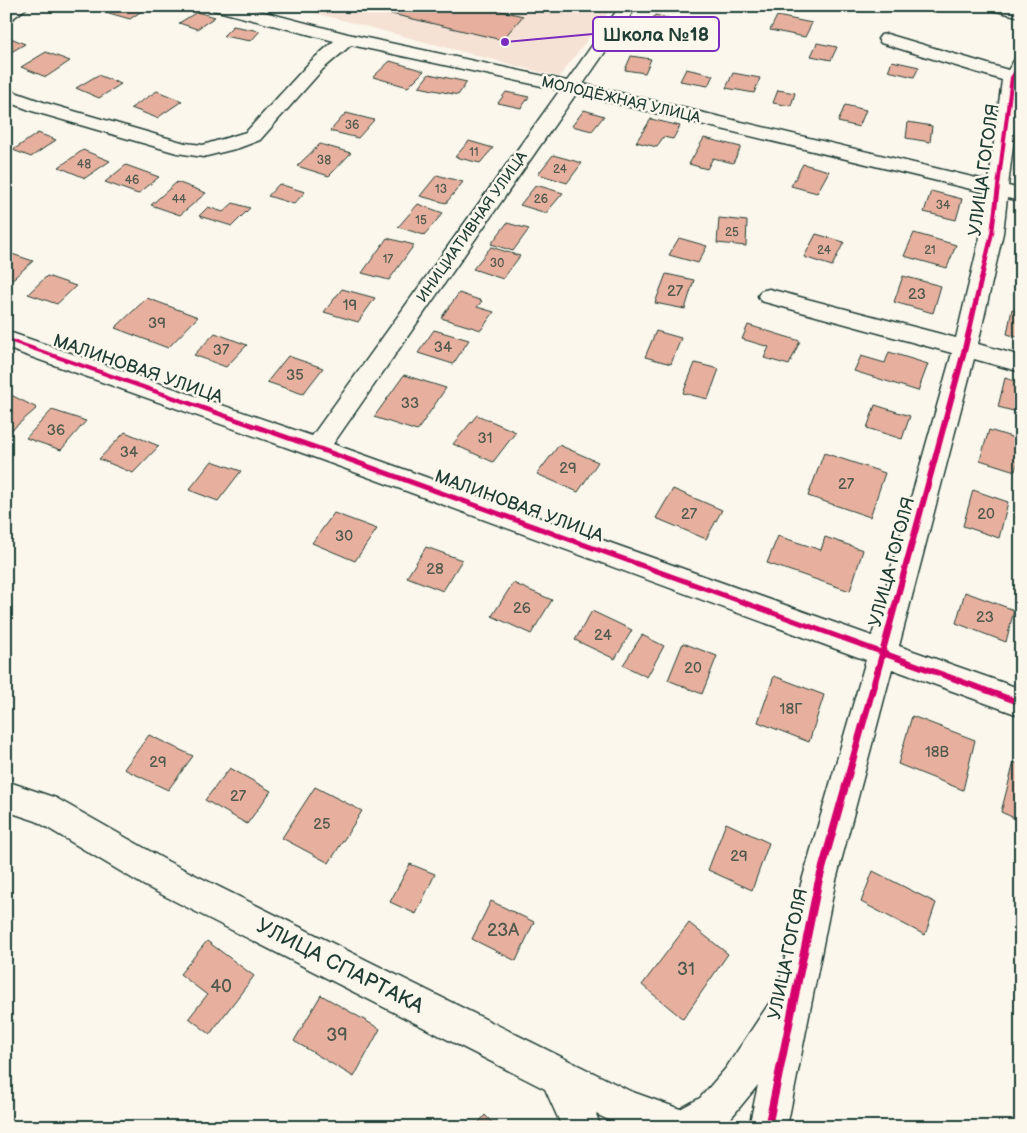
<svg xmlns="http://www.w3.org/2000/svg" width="1027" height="1133" viewBox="0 0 1027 1133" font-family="'Balsamiq Sans',sans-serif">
<rect width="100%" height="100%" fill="#fbf7ec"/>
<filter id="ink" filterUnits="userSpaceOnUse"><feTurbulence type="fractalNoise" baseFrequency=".02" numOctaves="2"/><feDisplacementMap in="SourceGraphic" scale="10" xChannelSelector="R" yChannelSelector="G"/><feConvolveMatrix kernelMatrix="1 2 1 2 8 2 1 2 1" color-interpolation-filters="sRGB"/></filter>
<g filter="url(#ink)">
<path fill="#f5e2d5" d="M288 6H613L559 77Z"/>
<path fill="#e7b09e" stroke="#1f3d34" d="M109 6H149L130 19 102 11Z
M358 6H480L523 16 502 40Z
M197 12 215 17 197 29 179 23Z
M655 15 685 22 678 33 647 26Z
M777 16 812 23 805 37 770 30Z
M233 26 260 31 251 41 223 36Z
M6 36 25 44 6 55Z
M817 43 837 47 831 60 811 56Z
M46 52 70 61 46 77 21 67Z
M631 56 651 59 645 73 625 70Z
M390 61 424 71 408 87 373 77Z
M892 61 919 67 914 77 888 71Z
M686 69 713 75 708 86 680 81Z
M733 73 760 78 754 93 726 88Z
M429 74 467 82 458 95 419 87Z
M98 75 121 84 99 98 76 88Z
M778 90 795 93 791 106 773 103Z
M157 91 182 101 157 118 131 108Z
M506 92 529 97 521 108 498 103Z
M845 105 866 110 859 127 838 122Z
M584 110 604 116 592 131 572 126Z
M346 113 374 120 358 138 330 131Z
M651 119 680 126 673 139 663 137 657 147 636 142Z
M908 122 932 126 930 142 906 138Z
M38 133 56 140 31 157 13 150Z
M704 138 741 147 733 163 713 158 707 169 689 164Z
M469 141 493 148 480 163 455 157Z
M320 144 351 153 329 176 297 166Z
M83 150 110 161 85 178 59 167Z
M553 155 582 163 567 183 538 174Z
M803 164 829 171 817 193 791 186Z
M126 165 159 177 138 194 105 182Z
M437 175 463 182 446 203 420 196Z
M177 182 206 193 180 215 151 205Z
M279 184 305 192 294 204 268 196Z
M536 185 563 193 546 213 520 205Z
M931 191 962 199 956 220 924 212Z
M233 203 250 208 232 226 199 216 208 207 223 212Z
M418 204 443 213 424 235 398 227Z
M719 218 747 221 746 246 717 243Z
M507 223 529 229 513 251 491 244Z
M914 233 956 245 947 268 904 256Z
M816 234 844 242 832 266 804 257Z
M387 238 414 245 389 280 362 273Z
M679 238 707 246 698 263 669 255Z
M491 247 520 256 503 279 473 269Z
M12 254 33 261 7 284 6 259Z
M666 274 694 280 685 309 655 303Z
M47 276 76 286 57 304 28 294Z
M903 276 941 286 933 313 894 302Z
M342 289 375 298 358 322 324 312Z
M459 293 482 301 477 307 494 312 481 330 441 318Z
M147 298 198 317 168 348 115 328Z
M1012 309 1021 311V338L1007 334Z
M748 325 800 341 789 365 764 358 769 347 742 339Z
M434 330 469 340 453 364 418 353Z
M656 331 681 338 671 364 645 357Z
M215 333 247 345 226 367 194 355Z
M889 352 928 364 918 391 854 371 861 356 885 363Z
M288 356 323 368 303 394 267 382Z
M695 363 719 369 708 399 683 393Z
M404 375 446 388 417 431 374 417Z
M1005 378 1021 383V413L998 407Z
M11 395 37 408 6 435V399Z
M875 405 910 416 902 439 867 428Z
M52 410 86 421 61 450 26 438Z
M477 415 516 432 493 462 453 444Z
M989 430 1021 440V451L1015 471 980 460Z
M125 432 159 446 133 473 99 459Z
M559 445 598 462 578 492 537 474Z
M824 453 885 473 870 517 808 496Z
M212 461 241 471 218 501 189 490Z
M673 489 722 510 706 539 656 518Z
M973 490 1008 502 999 538 963 526Z
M334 513 377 529 355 561 312 543Z
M778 536 821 550 825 537 863 550 850 591 767 563Z
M426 547 462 560 443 591 407 577Z
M513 583 552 600 531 634 492 616Z
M965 592 1014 610 1006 642 956 623Z
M592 611 632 630 615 659 575 640Z
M642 635 664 646 647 677 623 665Z
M683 643 717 656 702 694 668 680Z
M774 676 824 695 809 742 758 722Z
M912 716 975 740 963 790 898 764Z
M149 735 193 756 168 790 124 769Z
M1014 762 1021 765V821L1001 812Z
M230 768 271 791 247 824 205 800Z
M315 787 362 811 329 863 282 838Z
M726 823 769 843 752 890 708 870Z
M410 864 435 874 416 914 390 902Z
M873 871 936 903 925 935 861 902Z
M491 901 534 922 516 961 472 939Z
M689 923 728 954 683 1019 642 985Z
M207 941 254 976 210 1034 189 1018 207 995 180 974Z
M321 995 380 1029 354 1077 294 1041Z
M485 1115 496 1127H475Z"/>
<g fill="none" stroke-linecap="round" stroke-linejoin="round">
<defs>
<path id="minor" d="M9 6H29L12 19 6 20V8Z
M212 6H241L348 34 567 81 620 6H637L583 84 989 181 1002 80 881 43 878 39 881 35 887 34 1008 70 1015 59 1021 58V80L1008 186 1021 189V201L1007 198 1003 233 978 344 1021 356V372L974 359 899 646 1021 689V716L892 669 835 884 787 1127H749L758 1085 726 1124 722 1127H623L596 1114 601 1127H562L545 1089 145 886 36 821 6 811V781L56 798 169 862 630 1091 680 1109 700 1098 726 1068 774 996 777 995 801 884 866 660 308 455 6 348V331L312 436 560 90 351 45 323 69 260 140 239 148 203 157 177 153 32 111 6 101V89L46 103 185 143 203 145 246 132 311 61 334 41 214 10ZM576 94 987 193 981 233 956 338 769 289 761 291 758 296 761 301 952 353 872 636 333 444Z
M990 6 1021 7V17L992 10Z"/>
</defs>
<use href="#minor" stroke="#1f3d34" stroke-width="3"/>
<use href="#minor" fill="#fbf7ec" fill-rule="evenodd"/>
<defs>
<path id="cycleway" d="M1020 62H1021V67L1014 77 994 233 968 348 886 651 1021 700V706L885 657 822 884 772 1127H764L814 884 879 654 315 450 6 341V337L319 446 880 649 962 348 990 233 1010 77Z"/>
</defs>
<use href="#cycleway" stroke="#fbf7ec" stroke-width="3"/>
<use href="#cycleway" fill="#d6006c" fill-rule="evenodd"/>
</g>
</g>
<g text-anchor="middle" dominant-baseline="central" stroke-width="5" stroke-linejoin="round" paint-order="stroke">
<g font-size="12" fill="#515a4e">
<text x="352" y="125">36</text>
<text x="474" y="152">11</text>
<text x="324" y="160">38</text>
<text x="84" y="164">48</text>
<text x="560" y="169">24</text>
<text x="132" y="180">46</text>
<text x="441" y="189">13</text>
<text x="179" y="199">44</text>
<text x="541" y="199">26</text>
<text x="943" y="205">34</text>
<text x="421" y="220">15</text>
<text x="732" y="232">25</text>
<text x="824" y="250">24</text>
<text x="930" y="250">21</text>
<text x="388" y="259">17</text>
<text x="497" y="263">30</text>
</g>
<g font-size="15" fill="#1f3d34" stroke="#fbf7ec">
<text transform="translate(621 100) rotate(13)">МОЛОДЁЖНАЯ УЛИЦА</text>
<text transform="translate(472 227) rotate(-55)">ИНИЦИАТИВНАЯ УЛИЦА</text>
</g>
<g font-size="15" fill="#515a4e">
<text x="675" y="291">27</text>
<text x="917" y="294">23</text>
<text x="350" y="305">19</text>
<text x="157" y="323">39</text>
<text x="443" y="347">34</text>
<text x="221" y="350">37</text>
<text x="295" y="375">35</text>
<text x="410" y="403">33</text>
<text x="56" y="430">36</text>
<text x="485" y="438">31</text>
<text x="129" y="452">34</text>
<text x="568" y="468">29</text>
<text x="846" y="484">27</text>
<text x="689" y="514">27</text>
<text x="986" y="514">20</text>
<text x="344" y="536">30</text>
<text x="435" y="569">28</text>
<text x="522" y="608">26</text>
<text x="985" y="617">23</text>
<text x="603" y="635">24</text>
<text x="693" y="668">20</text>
<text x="791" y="709">18Г</text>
<text x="937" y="752">18В</text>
<text x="158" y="762">29</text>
<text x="238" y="796">27</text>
<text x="322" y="824">25</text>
<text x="739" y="856">29</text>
</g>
<g font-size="18" fill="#1f3d34" stroke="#fbf7ec">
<text transform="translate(984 170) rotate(-82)">УЛИЦА ГОГОЛЯ</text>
<text transform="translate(138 369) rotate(19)">МАЛИНОВАЯ УЛИЦА</text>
<text transform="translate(519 506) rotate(20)">МАЛИНОВАЯ УЛИЦА</text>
<text transform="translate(892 562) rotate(-75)">УЛИЦА ГОГОЛЯ</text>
<text transform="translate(788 954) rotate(-78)">УЛИЦА ГОГОЛЯ</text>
</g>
<g font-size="18" fill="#515a4e">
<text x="503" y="930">23А</text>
<text x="686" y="969">31</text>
<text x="221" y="986">40</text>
<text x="337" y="1035">39</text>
</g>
<g font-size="21" fill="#1f3d34" stroke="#fbf7ec">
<text transform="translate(340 966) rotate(27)">УЛИЦА СПАРТАКА</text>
</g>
</g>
<path fill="none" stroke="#7b2cbf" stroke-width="2" d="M505 42L593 34"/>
<circle fill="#7b2cbf" stroke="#fbf7ec" stroke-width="2" cx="505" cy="42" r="5"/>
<rect fill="#fbf7ec" stroke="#7b2cbf" stroke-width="2" x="593" y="17" width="126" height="34" rx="5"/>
<g font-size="19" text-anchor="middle" font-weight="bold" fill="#1f3d34">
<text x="656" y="41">Школа №18</text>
</g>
<rect width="1027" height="1133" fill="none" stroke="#fbf7ec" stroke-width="25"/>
<rect x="12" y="12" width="1002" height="1108" fill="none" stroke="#1f3d34" stroke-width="2" filter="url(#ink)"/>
</svg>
